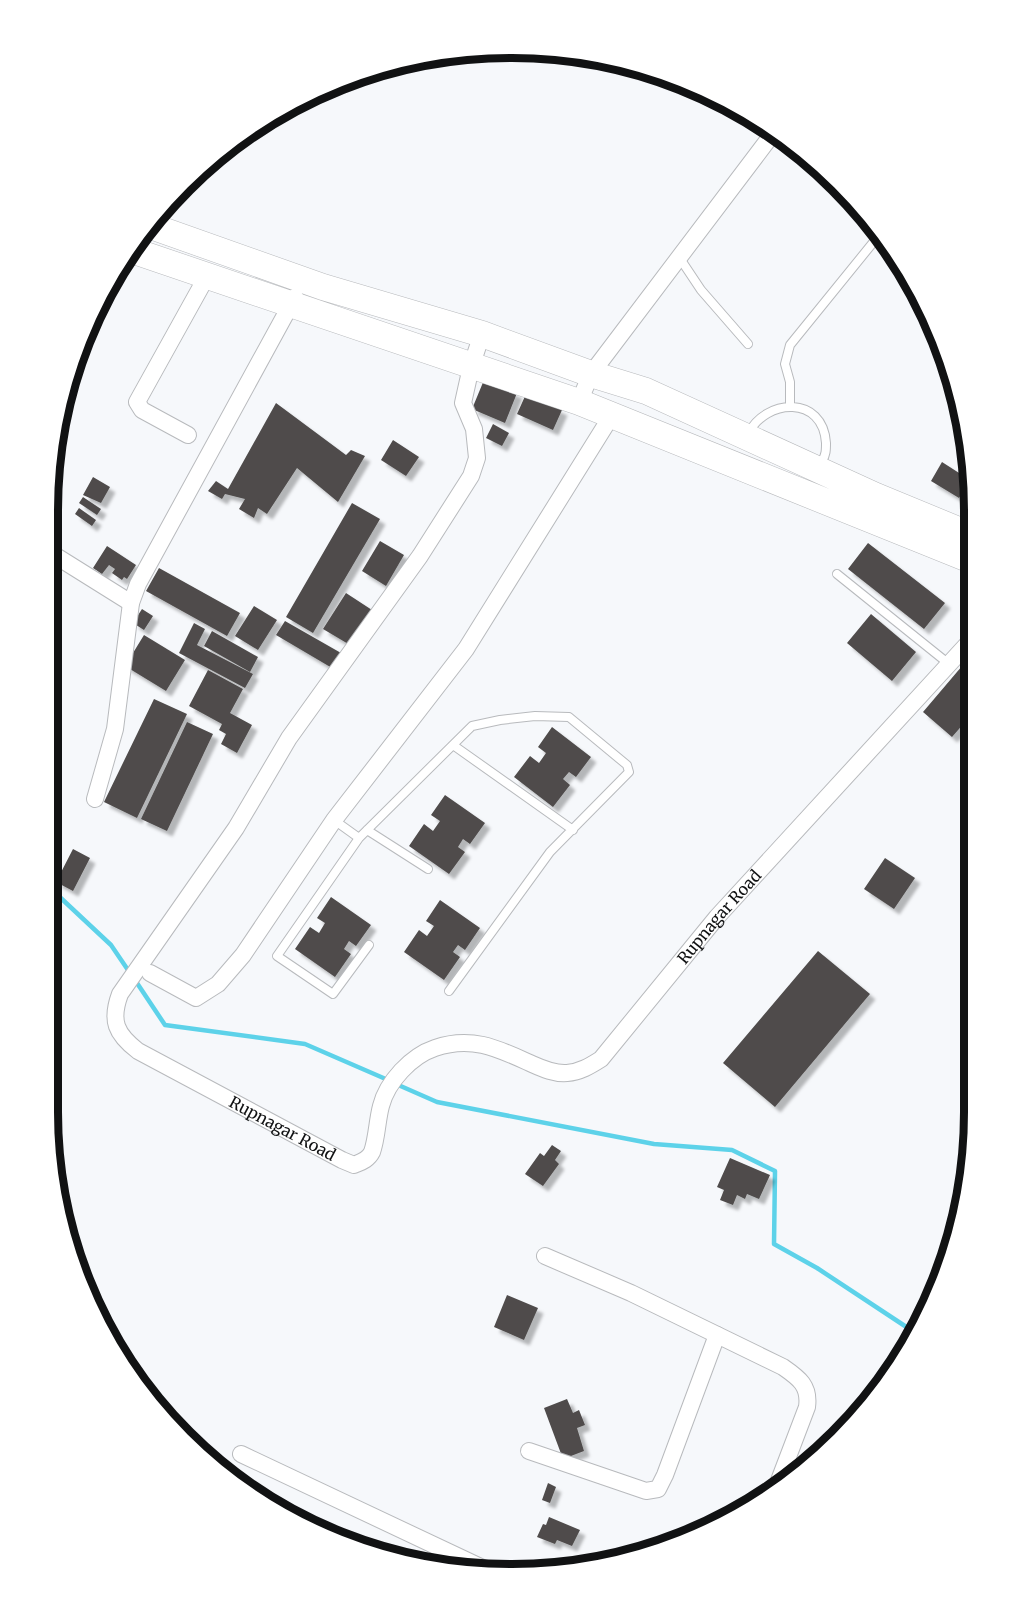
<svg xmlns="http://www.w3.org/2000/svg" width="1022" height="1623" viewBox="0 0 1022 1623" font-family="Merriweather,serif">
<defs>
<filter id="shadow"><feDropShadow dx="5.5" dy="5.5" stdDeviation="1.5" flood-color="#0004"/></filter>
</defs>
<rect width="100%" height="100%" fill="#f6f8fb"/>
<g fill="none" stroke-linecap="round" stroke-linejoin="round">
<path stroke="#5dd2e9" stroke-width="4.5" d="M49 887 111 945 130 973
M135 980 165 1025 305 1044 388 1080
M396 1084 437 1102 654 1144 732 1150 775 1171 774 1244 817 1268 914 1332"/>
</g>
<path fill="#4f4c4b" filter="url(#shadow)" d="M484 380 517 393 505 423 472 409Z
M526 394 562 410 553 430 517 414Z
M276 403 346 455 351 450 365 456 338 502 297 468 267 514 258 508 254 518 239 509 245 499 225 494 222 499 208 491 216 481 228 489Z
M493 424 509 433 502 446 486 438Z
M393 440 419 457 406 476 381 460Z
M942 462 970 480 959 498 931 481Z
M93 477 110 487 101 503 83 495Z
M83 497 101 509 97 515 79 503Z
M352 503 380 519 313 633 286 617Z
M79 508 96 520 92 526 75 514Z
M380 541 404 555 386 586 362 571Z
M868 543 945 603 924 629 848 569Z
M107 546 136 565 127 579 124 577 122 580 112 573 115 569 109 565 102 574 93 568Z
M159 568 240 613 227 636 146 591Z
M346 593 372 610 350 645 323 629Z
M254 606 277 620 258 650 235 636Z
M142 609 153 616 144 630 133 623Z
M871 614 916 652 892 681 847 643Z
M285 621 341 653 332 668 276 635Z
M194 623 205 629 197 645 253 674 245 688 179 653Z
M212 631 258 657 250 672 204 646Z
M144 635 185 660 166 691 125 666Z
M968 659 972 662V714L952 737 923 712Z
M208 670 243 689 230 713 252 725 237 753 221 744 226 734 219 730 222 724 189 706Z
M154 699 187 714 137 818 104 802Z
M187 722 213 734 167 831 141 819Z
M552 727 591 757 576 777 569 772 563 779 570 785 553 807 514 777 530 756 539 763 546 753 538 747Z
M972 730V745L965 739Z
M445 795 485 823 470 844 463 839 458 847 465 852 449 874 409 846 424 824 433 831 440 821 431 815Z
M73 849 90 858 73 891 56 882Z
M885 858 915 878 894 909 864 889Z
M331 897 371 925 356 946 349 941 344 949 351 954 335 977 295 949 310 927 319 933 325 923 317 918Z
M440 900 480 928 465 950 458 945 453 952 460 957 444 980 404 952 419 930 427 936 434 926 426 921Z
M818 951 870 994 775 1107 723 1063Z
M552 1145 561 1151 555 1160 559 1164 543 1186 525 1174 540 1153 544 1156Z
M730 1158 770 1175 759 1199 747 1194 745 1199 737 1195 733 1205 720 1200 724 1190 717 1187Z
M507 1295 538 1308 524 1340 494 1327Z
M567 1399 573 1413 579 1410 585 1425 577 1428 584 1451 563 1459 544 1408Z
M548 1483 556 1487 550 1503 542 1500Z
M549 1517 580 1530 572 1546 557 1540 555 1544 537 1537 543 1524 546 1525Z"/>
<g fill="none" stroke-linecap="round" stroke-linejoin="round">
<defs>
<path id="service" d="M679 257 701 290 748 344
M790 406V382L785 364 790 345 880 234
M748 434C766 398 823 395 826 443 826 450 826 455 822 461
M837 574 949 664
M453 745 573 830
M334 820 359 838
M367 830 428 869
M369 945 333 994 277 956 359 838 472 726 500 720 535 716 569 717 627 765 629 772 550 852 449 991"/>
<g id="minor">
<path id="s1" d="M482 334 471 367 463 403 474 429 477 458 471 476 420 556 289 738 236 828 120 994C110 1021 116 1034 138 1051L342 1160 354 1165C361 1162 368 1160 372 1152 377 1138 377 1121 381 1106 387 1082 411 1056 435 1048 472 1035 499 1049 532 1064 543 1069 555 1074 567 1073 580 1072 590 1066 601 1059L717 917 972 639"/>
<path d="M579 402 591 374 774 132"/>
<path d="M188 435 142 410 137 402 207 276"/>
<path d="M51 553 131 603"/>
<path d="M95 799 115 729 131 603 138 584 295 297"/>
<path d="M150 973 196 998 218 984 243 955 334 820 466 649 612 415"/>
<path d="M545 1256 631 1293 783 1367C799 1378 810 1386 807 1407L775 1491"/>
<path d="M529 1451 646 1491 658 1489 665 1475 717 1335"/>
<path d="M241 1454 491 1572"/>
</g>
<path id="primary" d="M148 225 323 287 482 334 591 374 646 391 876 496 973 536
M131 250 579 402 973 561"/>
</defs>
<use href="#service" stroke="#b8babd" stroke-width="10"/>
<use href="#minor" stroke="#b8babd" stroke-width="18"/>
<use href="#primary" stroke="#b8babd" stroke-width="27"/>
<use href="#service" stroke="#fff" stroke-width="8"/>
<use href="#minor" stroke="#fff" stroke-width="16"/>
<use href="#primary" stroke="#fff" stroke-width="26"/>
</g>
<g text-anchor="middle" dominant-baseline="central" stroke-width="6" stroke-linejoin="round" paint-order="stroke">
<g font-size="16" fill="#111213" stroke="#fff">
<text stroke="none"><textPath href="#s1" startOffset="1596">Rupnagar Road</textPath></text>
<text stroke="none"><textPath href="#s1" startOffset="1004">Rupnagar Road</textPath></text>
</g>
</g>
<path d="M0 0H1022V1623H0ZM510 58H512A452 452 0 0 1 964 510V1112A452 452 0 0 1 512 1564H510A452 452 0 0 1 58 1112V510A452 452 0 0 1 510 58Z" fill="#fff" fill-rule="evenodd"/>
<path fill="none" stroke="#111213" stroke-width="8" d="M510 58H512A452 452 0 0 1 964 510V1112A452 452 0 0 1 512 1564H510A452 452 0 0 1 58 1112V510A452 452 0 0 1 510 58Z"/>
</svg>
